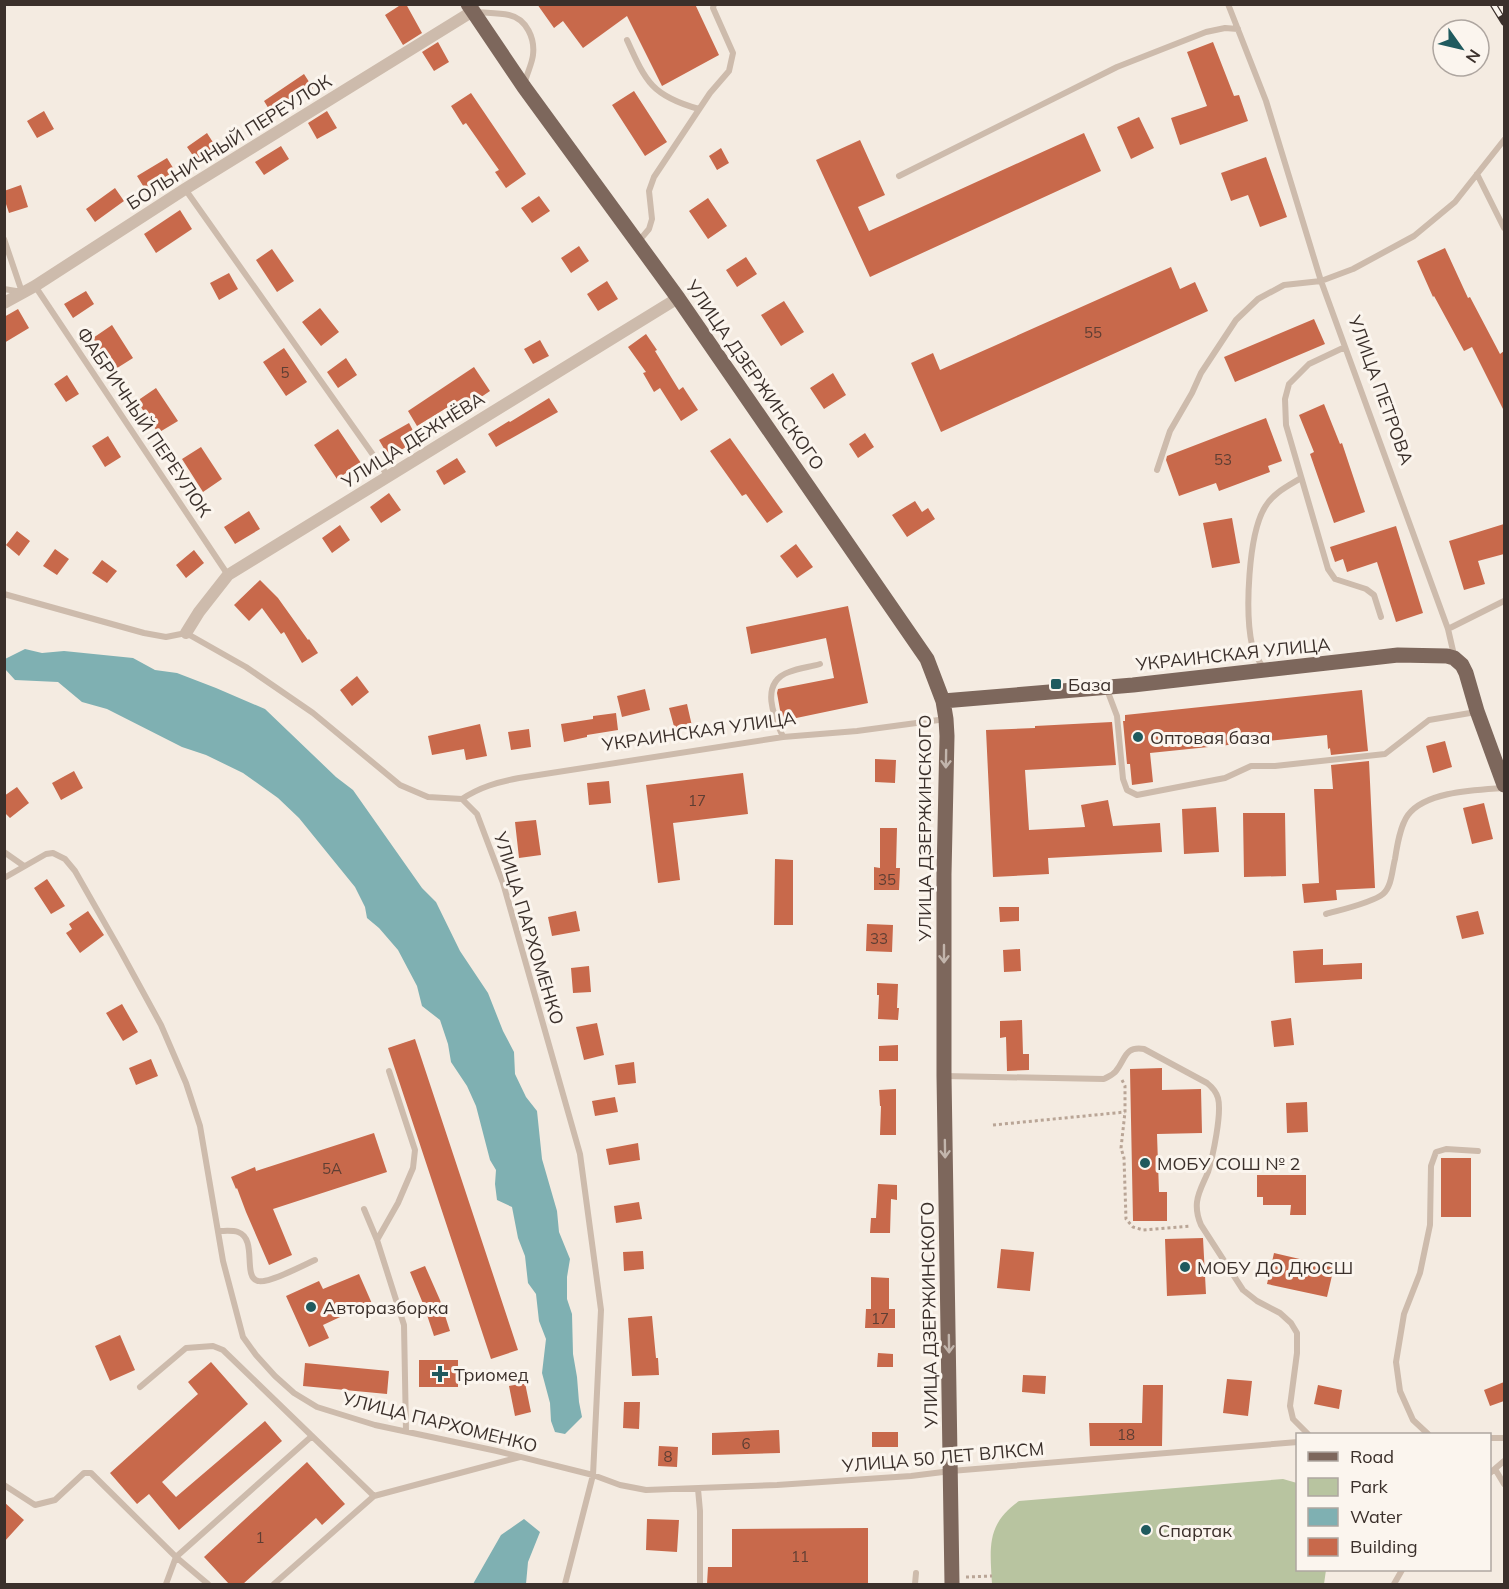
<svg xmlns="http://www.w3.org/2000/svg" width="1509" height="1589" viewBox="0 0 1509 1589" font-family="Mulish,sans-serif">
<rect width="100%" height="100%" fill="#f4ebe1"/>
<path fill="#b8c4a0" d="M1283 1479 1297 1483 1298 1570H1326L1324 1584H992C990 1548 986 1524 1019 1501Z"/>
<path fill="#7fb0b2" d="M25 649 42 653 64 651 133 658 155 670 177 673 216 688 265 709 336 777 353 790 422 888 436 902 460 951 488 993 503 1031 514 1052 515 1074 526 1097 537 1111 542 1159 557 1211 559 1232 570 1259 567 1277V1299L572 1314 573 1354 577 1377 579 1402 582 1417 565 1434 555 1432 551 1421 550 1403 542 1373 546 1339 539 1321 536 1294 528 1283 525 1256 518 1238 512 1207 497 1200 495 1184 496 1170 490 1160 476 1106 467 1086 451 1062 448 1044 440 1020 422 1006 417 986 398 950 379 928 367 918 365 907 355 887 299 818 278 798 243 773 206 755 182 747 107 709 82 702 58 682 15 680 5 669V659Z
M524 1519 540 1532 528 1562 526 1584H473L501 1535Z"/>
<path fill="#c8694b" d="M402 4H406L422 33 403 45 385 15Z
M537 4H695L719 55 662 86 627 16 583 48 563 21 554 28Z
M438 42 449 62 434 71 422 52Z
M1213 42 1234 96 1239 95 1248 121 1180 145 1171 118 1207 106 1187 52Z
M304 74 313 88 272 114 264 101Z
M634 91 667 142 645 156 612 105Z
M471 93 526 174 506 188 495 172 499 170 466 123 463 125 451 106Z
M44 111 54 129 37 138 27 121Z
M327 111 337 128 317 139 308 123Z
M1139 117 1154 148 1131 159 1117 127Z
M207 133 216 147 196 160 187 147Z
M1084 133 1101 171 870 277 816 160 860 140 885 195 858 207 869 231Z
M281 146 289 159 264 175 255 162Z
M721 148 729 163 717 170 709 156Z
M1266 157 1287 217 1260 227 1248 195 1231 201 1221 173Z
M167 158 175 171 145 189 137 176Z
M21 185 28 207 9 213 4 198V191Z
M115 188 124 201 95 222 86 209Z
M539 196 550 211 532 223 521 208Z
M708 198 727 226 708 239 689 211Z
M180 210 192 229 156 253 144 234Z
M579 246 589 261 571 273 561 258Z
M1445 248 1468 298 1470 297 1500 354 1504 351V411L1472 347 1464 351 1434 296 1433 297 1417 261Z
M272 249 294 281 277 292 256 260Z
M746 257 757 274 737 287 726 270Z
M1171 267 1180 289 1195 282 1208 311 941 432 911 363 933 353 940 370Z
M229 273 238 289 219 300 210 283Z
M607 281 618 299 598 311 587 294Z
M86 291 94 304 73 318 64 304Z
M784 301 804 332 781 346 761 315Z
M320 308 339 332 321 346 302 322Z
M18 309 29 328 4 343V317Z
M1314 319 1325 344 1235 382 1224 357Z
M112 325 133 358 114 370 93 338Z
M646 334 657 350 655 351 679 390 683 387 698 410 681 421 660 388 654 392 643 373 646 372 628 347Z
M540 340 549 356 533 364 524 349Z
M284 348 307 382 286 396 263 362Z
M346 358 357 375 338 388 327 372Z
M474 367 490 391 459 412 453 404 417 426 408 411Z
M833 373 846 395 824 409 810 388Z
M67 375 79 394 66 402 54 384Z
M156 388 178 421 158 433 137 401Z
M549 398 558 412 496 447 488 434 509 421 510 422Z
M1324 404 1340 444 1342 443 1365 512 1334 523 1310 454 1314 452 1299 415Z
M1266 418 1282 461 1268 466 1270 472 1219 491 1216 483 1179 496 1166 460 1167 456Z
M409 423 418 440 389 457 379 440Z
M338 429 361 463 337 479 314 445Z
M865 433 874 447 858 458 849 444Z
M108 436 121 457 105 467 92 446Z
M730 438 783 512 767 523 746 494 742 496 710 451Z
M201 447 222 479 203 492 182 459Z
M457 458 466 472 444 485 436 471Z
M389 493 401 510 381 523 370 507Z
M915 501 922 512 928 508 935 519 907 537 892 515Z
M249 511 260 529 235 544 224 527Z
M1232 518 1240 563 1212 568 1203 523Z
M1504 524V554L1478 561 1485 584 1464 590 1449 541Z
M340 525 350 540 332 553 322 538Z
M1396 526 1423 613 1396 622 1377 562 1347 572 1343 559 1335 562 1330 547Z
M17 531 30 541 19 556 6 545Z
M796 544 813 567 797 578 780 556Z
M55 549 69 559 57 575 43 566Z
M194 550 204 563 186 578 176 565Z
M102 560 117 571 107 583 92 573Z
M260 580 278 598 308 640 309 639 318 653 302 663 284 632 281 634 262 608 249 621 234 605Z
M848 606 868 703 782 721 777 693 778 689 834 678 826 638 751 654 746 627Z
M357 676 369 692 352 706 340 690Z
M645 689 650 710 622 717 617 696Z
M1362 690 1368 751 1331 755 1330 748 1328 749 1327 735 1150 753 1153 782 1132 785 1130 764H1127L1123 721H1125V715Z
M687 704 692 726 675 730 669 708Z
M616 713 618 730 587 735V737L564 742 561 724 593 719V716Z
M1112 722 1116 765 1025 770 1029 830 1085 827 1081 805 1108 800 1113 826 1160 823 1162 852 1048 858 1049 874 993 877 986 730 1035 728V726Z
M480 724 487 756 466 760 464 749 432 755 428 736Z
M529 729 531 747 511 750 508 732Z
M1445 741 1452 767 1433 773 1426 746Z
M875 759 896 760 895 783 875 782Z
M1369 761 1375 888 1336 890 1337 900 1304 903 1302 884 1319 883 1314 789H1333L1331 765Z
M74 771 83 788 61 800 52 783Z
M743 773 748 814 673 823 680 880 658 883 646 785Z
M609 781 611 803 589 805 587 783Z
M17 787 29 803 10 818 4 812V796Z
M1484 803 1493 839 1472 844 1463 808Z
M1216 807 1219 852 1184 854 1182 809Z
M1243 813H1285L1286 876 1244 877Z
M536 820 541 855 519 858 515 822Z
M880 828H897L896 868H900L899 890H874V867L880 868Z
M775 859 793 860V925H774Z
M47 879 65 906 51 914 34 888Z
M999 907H1019V921L1000 922Z
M88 911 104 935 80 953 66 933 72 929 69 924Z
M576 911 580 931 552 936 548 917Z
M1478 911 1484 934 1462 939 1456 916Z
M867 924 893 925 892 952 866 951Z
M1020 949 1021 971 1004 972 1003 950Z
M1323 949V965L1362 963V979L1295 983 1293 951Z
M589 966 591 992 573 993 571 968Z
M877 983 898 984 897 1008H899L898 1020 878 1019 879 995H877Z
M122 1004 138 1032 123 1041 106 1013Z
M1291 1018 1294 1045 1274 1047 1271 1021Z
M1022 1020 1023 1054H1029V1070L1007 1071 1006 1037 1000 1038V1021Z
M597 1023 604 1055 584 1060 576 1027Z
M415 1039 518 1350 491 1359 388 1048Z
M898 1045V1061H879V1046Z
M151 1059 158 1076 136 1085 129 1068Z
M634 1062 636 1083 618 1085 615 1065Z
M1162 1068V1090L1201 1089 1202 1133 1157 1134 1159 1192H1167V1221H1133L1130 1069Z
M896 1089V1135H880L881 1106H880L879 1090Z
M615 1097 618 1112 595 1116 592 1101Z
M1307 1102 1308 1132 1287 1133 1286 1103Z
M374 1133 387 1172 273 1209 292 1255 269 1265 246 1212 237 1188 236 1189 231 1177 255 1167 256 1171Z
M638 1143 640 1160 609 1165 606 1149Z
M1441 1158H1471V1217H1441Z
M1257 1175H1306V1215H1290L1291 1205H1263V1197H1257Z
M878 1184 897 1185V1200L891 1199 890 1233H870L871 1218H876Z
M639 1202 642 1219 616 1223 614 1206Z
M1203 1238 1206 1294 1167 1296 1165 1239Z
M1001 1249 1034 1252 1030 1291 997 1288Z
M643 1251 644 1269 624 1271 623 1252Z
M1274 1253 1334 1267 1327 1297 1267 1284Z
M425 1266 440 1300 450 1331 434 1336 424 1306 410 1272Z
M359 1274 373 1306 354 1314 353 1311 323 1325 329 1338 309 1347 286 1296 319 1281 323 1289Z
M871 1277 889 1278V1309H895V1328H865L866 1309H871Z
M652 1316 656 1358H658L659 1375 632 1376 628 1318Z
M120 1335 135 1370 110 1381 95 1346Z
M878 1353 893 1354V1367H877Z
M419 1360H458V1387H419Z
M211 1362 248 1404 162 1482 176 1497 265 1421 282 1441 179 1530 149 1494 137 1504 110 1473 198 1394 188 1382Z
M305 1363 389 1371 387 1394 303 1386Z
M1023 1375 1046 1376 1045 1394 1022 1392Z
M1227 1379 1252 1381 1248 1416 1223 1413Z
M1504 1382V1401L1490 1406 1484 1390Z
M525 1383 531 1412 515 1416 509 1386Z
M1143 1385H1163L1162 1446H1090L1089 1423H1142Z
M1318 1385 1342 1390 1339 1409 1314 1404Z
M624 1402H640L639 1429 623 1428Z
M779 1430 780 1453 712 1455V1433Z
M872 1432H898V1447H872Z
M659 1446 678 1447 677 1467 658 1466Z
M307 1462 345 1504 322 1525 316 1518 243 1584H229L204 1557Z
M4 1502 24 1520 4 1542Z
M647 1519 679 1520 677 1552 646 1550Z
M868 1528V1584H707L708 1567H732V1529Z"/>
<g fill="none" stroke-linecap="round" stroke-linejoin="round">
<path stroke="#b9a596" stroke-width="3" stroke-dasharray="3 3" stroke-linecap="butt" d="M1122 1080 1125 1086V1112L1121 1148 1124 1158 1126 1219 1133 1227 1143 1230 1190 1226
M993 1125 1125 1112
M966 1577 992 1576"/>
<path stroke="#cdbbac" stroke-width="6" d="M1228 4 1266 101 1321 281 1448 629 1454 655
M476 12C487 13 499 13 509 15 527 19 535 39 533 55 532 64 527 73 525 82
M627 40C646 82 652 96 699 109
M1477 174 1504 228
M899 176 1117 67 1206 32 1225 28 1238 29
M185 189 388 476
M4 239 22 292 4 289
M638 242 649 229 652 219 649 191 654 177 710 93 729 71 733 53 713 8 714 4
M35 286 228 575
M1345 347 1309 364 1289 384 1285 399 1286 425 1328 569 1335 579 1366 589 1374 595 1381 617
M1157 470 1170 431 1192 393 1201 373 1236 320 1258 299 1284 285 1321 281 1353 269 1414 236 1455 202 1504 140
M4 594 144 633 166 637 186 633 246 667 313 713 400 785 428 797 462 799 477 814 503 883 580 1154 601 1310 593 1475 565 1584
M1448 629 1504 601
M1264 669C1260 662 1253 653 1252 645 1245 613 1248 535 1265 507 1273 493 1288 486 1301 478
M1106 687 1117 716 1123 779 1127 790 1137 795 1225 778 1251 766H1275L1385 754 1429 720 1476 712
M783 737C774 717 759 683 789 672 799 668 810 667 820 664
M462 799C480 787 498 782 519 778L783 737 857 731 946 719
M4 852 24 866
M4 878 46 854 53 853 65 859 75 871 120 950 161 1025 186 1083 200 1126 223 1261 243 1337 256 1355 275 1376 294 1393 317 1407 375 1425 497 1451 593 1475 620 1485 646 1490 777 1485 911 1476 951 1471 1298 1442
M1326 914C1340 910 1372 903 1383 894 1392 886 1392 870 1395 859 1397 846 1400 826 1408 815 1426 791 1477 790 1504 788
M944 1076 1104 1079C1109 1076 1113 1075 1116 1071 1126 1059 1124 1046 1144 1049L1207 1083C1212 1087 1216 1091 1218 1098 1222 1113 1213 1156 1208 1172 1204 1182 1198 1192 1197 1202 1196 1211 1198 1218 1201 1225L1243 1290 1257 1301 1280 1313 1291 1323 1297 1333V1353L1290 1406 1293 1419 1308 1434
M364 1209 377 1240 404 1325 406 1431
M219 1231C225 1231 232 1230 238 1232 258 1239 242 1277 258 1281 268 1284 304 1265 315 1260
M377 1240 398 1203 413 1168 415 1150 389 1071
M140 1387 186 1348 213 1346 223 1350 374 1496
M1428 1434 1413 1420 1400 1391 1396 1362 1404 1314 1420 1273 1430 1225 1431 1166 1436 1152 1446 1149 1478 1151
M1490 1438H1504
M1495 1469 1504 1484
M1490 1473 1504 1461
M4 1485 35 1505 55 1500 84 1473H91L176 1557 208 1584
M698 1489 700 1511V1584
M166 1584 176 1557 312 1436
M274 1584 374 1496 520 1457
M915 1584 916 1573
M1394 1584 1402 1570"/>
<path stroke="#cdbbac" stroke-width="12" d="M4 303 35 286 185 189 473 11
M186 633 199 612 228 575 678 298"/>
<path stroke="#7d675c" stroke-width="15" d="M468 4 524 87 678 298 927 659 943 701 946 719 947 736 944 874V1076L952 1584
M943 701 1133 685 1398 655 1447 656 1454 658 1462 665 1466 673 1477 711 1504 785"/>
<defs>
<path id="rail" d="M1493 4 1504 22"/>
</defs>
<use href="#rail" stroke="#3b302b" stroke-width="7"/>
<use href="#rail" stroke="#fbf5ee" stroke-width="4.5" stroke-dasharray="14" stroke-linecap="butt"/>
</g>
<defs><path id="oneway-shaft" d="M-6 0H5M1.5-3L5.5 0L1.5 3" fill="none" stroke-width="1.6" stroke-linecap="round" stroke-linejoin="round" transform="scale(1.5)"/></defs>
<g stroke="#c2b5ac">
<use href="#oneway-shaft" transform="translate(946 759) rotate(91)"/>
<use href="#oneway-shaft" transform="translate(944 954) rotate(90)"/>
<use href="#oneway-shaft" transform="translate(945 1149) rotate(89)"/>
<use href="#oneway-shaft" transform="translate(949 1344) rotate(89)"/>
</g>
<g fill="#1f5a5e" stroke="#fbf5ee" stroke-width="2">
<rect x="1050" y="678" width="12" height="12" rx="3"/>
<circle cx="1138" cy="737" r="6"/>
<circle cx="1145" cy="1163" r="6"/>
<circle cx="1185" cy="1267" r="6"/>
<circle cx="311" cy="1307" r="6"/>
<path d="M437 1365h6v6h6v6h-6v6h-6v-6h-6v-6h6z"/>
<circle cx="1146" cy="1530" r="6"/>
</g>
<g text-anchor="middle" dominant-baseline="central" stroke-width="6" stroke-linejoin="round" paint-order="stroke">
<g font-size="15" fill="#5e3e33">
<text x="1093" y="332">55</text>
<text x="285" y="372">5</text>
<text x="1223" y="459">53</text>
<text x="697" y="800">17</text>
<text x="887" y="879">35</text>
<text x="879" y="938">33</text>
<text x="332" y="1168">5А</text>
<text x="880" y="1318">17</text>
<text x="1126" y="1434">18</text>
<text x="746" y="1443">6</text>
<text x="668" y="1456">8</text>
<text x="260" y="1537">1</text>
<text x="800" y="1556">11</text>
</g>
<g font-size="18" fill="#3b302b" stroke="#fbf5ee">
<text transform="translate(229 142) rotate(-32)">БОЛЬНИЧНЫЙ ПЕРЕУЛОК</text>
<text transform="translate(755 375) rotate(55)">УЛИЦА ДЗЕРЖИНСКОГО</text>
<text transform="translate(1381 390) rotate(70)">УЛИЦА ПЕТРОВА</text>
<text transform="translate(144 422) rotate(56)">ФАБРИЧНЫЙ ПЕРЕУЛОК</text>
<text transform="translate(413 440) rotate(-32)">УЛИЦА ДЕЖНЁВА</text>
<text transform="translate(1233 654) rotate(-6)">УКРАИНСКАЯ УЛИЦА</text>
<text transform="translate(699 731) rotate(-8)">УКРАИНСКАЯ УЛИЦА</text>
<text transform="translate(924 828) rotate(-90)">УЛИЦА ДЗЕРЖИНСКОГО</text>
<text transform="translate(529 928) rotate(73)">УЛИЦА ПАРХОМЕНКО</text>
<text transform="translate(929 1315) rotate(-91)">УЛИЦА ДЗЕРЖИНСКОГО</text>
<text transform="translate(440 1422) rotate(14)">УЛИЦА ПАРХОМЕНКО</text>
<text transform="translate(943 1457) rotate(-5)">УЛИЦА 50 ЛЕТ ВЛКСМ</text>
</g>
<g font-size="18" fill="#3b302b" stroke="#fbf5ee" text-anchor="start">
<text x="1068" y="684">База</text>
<text x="1150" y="737">Оптовая база</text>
<text x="1157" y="1163">МОБУ СОШ № 2</text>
<text x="1197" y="1267">МОБУ ДО ДЮСШ</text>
<text x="323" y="1307">Авторазборка</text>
<text x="454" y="1374">Триомед</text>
<text x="1158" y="1530">Спартак</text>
</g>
</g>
<rect width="1509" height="1589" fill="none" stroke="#3b302b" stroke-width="12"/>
<rect x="1296" y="1433" width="195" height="138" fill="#fbf5ee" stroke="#aea6a0" stroke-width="1.5"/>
<rect x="1308" y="1452" width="30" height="9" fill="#7d675c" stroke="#aea6a0" stroke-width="1.5"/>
<text x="1350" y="1463" font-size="18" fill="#3b302b">Road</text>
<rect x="1308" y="1478" width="30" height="18" fill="#b8c4a0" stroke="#aea6a0" stroke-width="1.5"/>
<text x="1350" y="1493" font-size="18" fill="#3b302b">Park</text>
<rect x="1308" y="1508" width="30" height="18" fill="#7fb0b2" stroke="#aea6a0" stroke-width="1.5"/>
<text x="1350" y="1523" font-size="18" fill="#3b302b">Water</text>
<rect x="1308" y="1538" width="30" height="18" fill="#c8694b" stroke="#aea6a0" stroke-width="1.5"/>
<text x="1350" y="1553" font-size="18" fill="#3b302b">Building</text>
<g transform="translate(1461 48) rotate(124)"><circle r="28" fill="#fbf5ee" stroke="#aea6a0" stroke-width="1.5"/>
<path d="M0-4.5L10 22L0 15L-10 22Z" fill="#1f5a5e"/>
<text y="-9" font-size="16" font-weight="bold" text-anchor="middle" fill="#3b302b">N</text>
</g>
</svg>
